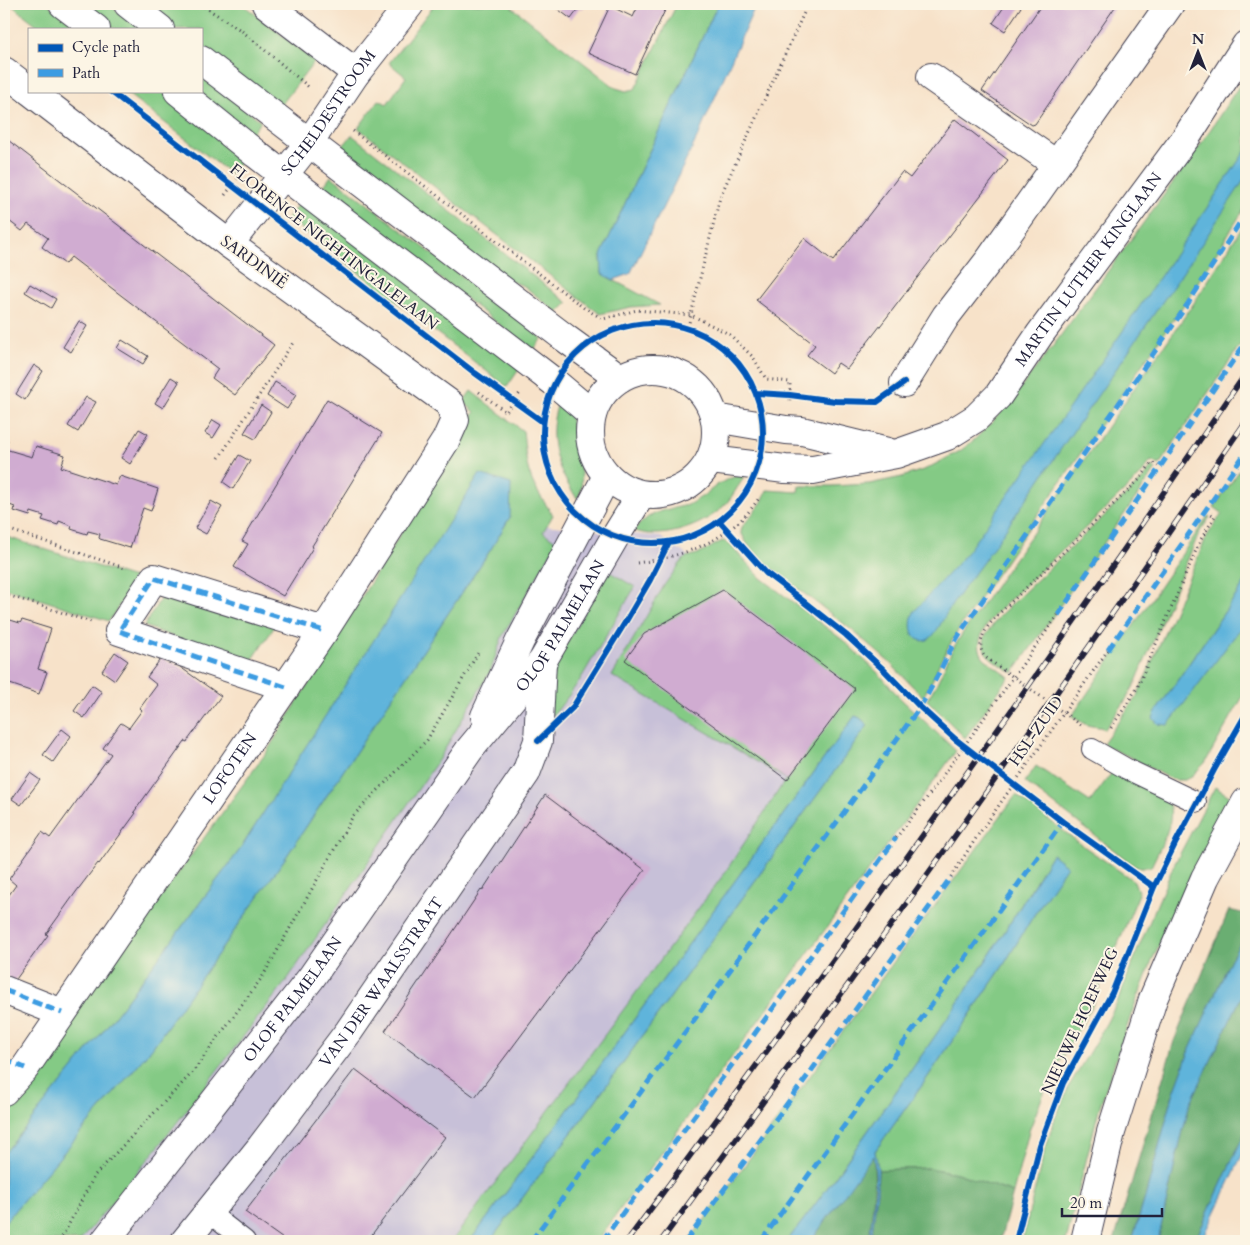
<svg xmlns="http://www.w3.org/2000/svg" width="1250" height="1245" viewBox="0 0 1250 1245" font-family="Cardo,serif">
<rect width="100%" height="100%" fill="#fcf5e5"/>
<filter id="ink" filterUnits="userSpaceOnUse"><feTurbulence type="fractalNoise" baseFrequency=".02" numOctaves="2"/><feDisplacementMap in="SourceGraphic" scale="10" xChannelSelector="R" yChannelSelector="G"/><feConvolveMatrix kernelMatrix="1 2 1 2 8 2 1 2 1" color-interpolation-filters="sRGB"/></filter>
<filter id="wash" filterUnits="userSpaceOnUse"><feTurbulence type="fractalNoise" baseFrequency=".0096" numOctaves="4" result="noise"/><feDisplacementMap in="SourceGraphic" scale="20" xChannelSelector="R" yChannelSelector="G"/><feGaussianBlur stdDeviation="1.12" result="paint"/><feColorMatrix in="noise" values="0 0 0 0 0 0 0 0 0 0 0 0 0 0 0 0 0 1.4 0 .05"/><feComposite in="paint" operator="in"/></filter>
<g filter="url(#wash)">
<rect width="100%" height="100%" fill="#f7e2c9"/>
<path fill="#c7c0d8" d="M524 523 661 537 883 690 475 1241H4V1196Z"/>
<path fill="#84ca85" stroke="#537660" d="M10 4H48L80 29H42Z
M82 4H108L141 29H115Z
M142 4H242L315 61 278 109 201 49V29H175Z
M435 4H508L616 88 626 91 635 89 677 4H718L601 255 602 274 660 305 631 307 600 314 358 128 379 100 387 104 406 77 389 63Z
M1246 75V206L1187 300 960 627 940 662 933 679 923 697 889 662 852 630 771 568 747 544 741 532 742 527 762 502 767 490 798 492 799 486H832L869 484 902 477 926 469 960 451 974 440 994 420 1008 404 1053 346 1199 147Z
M201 76 261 121 251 134 195 91H201Z
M124 91H161L245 156 231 174Z
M352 135 568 303 558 313 524 286 497 276 338 152Z
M331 176 542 338 533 351 323 187Z
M303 197 520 368 507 387 288 218Z
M1246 221V337L1159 465 1151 461 1140 476 996 613C987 625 972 642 984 658L1009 677 965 738 927 700 937 683 952 650 964 631 1192 306Z
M471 391 523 431C525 446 525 463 531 478 536 491 545 503 553 515L543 532 557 542 506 630 502 637 491 670 439 759 287 980 155 1151 80 1241H4V1223L152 1048 286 857 491 549 510 517 481 474 239 851 105 1029 4 1154V1100L119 954 266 753 475 412 463 402Z
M558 403C574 409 572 434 576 448 579 465 586 482 578 498L576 497C556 468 546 438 558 403Z
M1246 461V581L1155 713 1240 630 1246 621V691L1205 763 1193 775 1185 780H1175L1163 775 1130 757 1110 748 1103 743 1137 696 1207 536 1222 513 1214 507Z
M1152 466 1156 469 1013 673C1007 669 989 658 986 653 983 648 984 641 985 636L1000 615 1143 479Z
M740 475H743C743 480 740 484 737 488 732 497 725 506 717 512 697 528 658 541 633 530L648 517 661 511 688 505 703 496 717 485 728 479Z
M1208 516 1210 517 1199 533 1135 684 1124 703 1105 729C1099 726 1094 727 1087 725 1082 723 1077 719 1072 716Z
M4 536 137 579 109 621 4 588Z
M724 541 729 544 761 578 844 641 878 673 901 699 956 751 597 1241H490L593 1104 868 725 860 718 855 716 579 1095 470 1241H452L724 874 786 779 612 676 665 584 682 561 686 557 701 553 720 542Z
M608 571 635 587 580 680 570 694 553 716 548 704 556 661Z
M164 593 275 626 249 665 144 626Z
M1036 766 1090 802 1113 771 1158 793C1162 797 1166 800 1169 805 1176 822 1158 851 1151 867H1136L1025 782Z
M1215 787 1231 797 1189 881 1154 956 1132 1012 1099 1109 1066 1241H1022L1044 1153 1054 1121 1068 1088 1107 1022 1118 1000 1138 949 1173 867Z
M1016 795 1082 845 1134 881 1139 894 1091 1008 1049 1080 1029 1131 1013 1193 957 1173 927 1168 878 1170 875 1151 923 1084 1003 966 1032 918 1066 866 1052 854C997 948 936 1037 872 1125 844 1164 817 1204 787 1241H689Z"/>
<path fill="#6bae72" stroke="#466856" d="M1229 910 1246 914V934L1231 959 1190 1049 1173 1095 1146 1194 1132 1241H1114L1174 1041Z
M1246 987V1130L1195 1241H1158L1175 1163 1189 1106Z
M873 1154C877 1183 872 1212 869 1241H811Z
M927 1168 957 1173 1013 1193 1000 1241H871L877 1192 878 1170Z"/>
<path fill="#5fb4db" stroke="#406b8b" d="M718 4H756L699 134 630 274 613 280 602 274 601 255Z
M1246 150V177L1185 269 983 562C972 577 960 592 950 608 944 616 937 634 929 639 923 643 916 640 913 634 910 627 911 619 914 612 917 608 921 604 924 601 940 581 959 564 973 544 1066 414 1157 283 1246 150Z
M480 474 511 484 510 517 491 549 286 857 152 1048 4 1223V1154L105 1029 239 851Z
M1246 581V621L1168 725 1158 724 1153 718 1155 713Z
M855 716 860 718 868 725 593 1104 490 1241H470L579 1095Z
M1052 854 1067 866 1032 918 1003 966 923 1084 875 1151 878 1170 877 1192 871 1241H869C872 1213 879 1183 873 1155L811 1241H787C816 1205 843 1166 870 1128 934 1039 997 949 1052 854Z
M1246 934V987L1189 1106 1175 1163 1158 1241H1132L1146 1194 1173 1095 1190 1049 1231 959Z
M1246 1130V1147L1202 1241H1195Z"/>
<g id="blocks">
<path fill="#d0acd1" d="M551 4H586L582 9 580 7 571 19Z
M639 4H663L667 6 635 74 588 53 610 6 633 17Z
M1006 4H1016L1021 7 1005 31 993 23Z
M1042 4H1117L1035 124 1032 125 982 91Z
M955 119 1008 160 847 369 838 363 831 373 807 355 815 345 756 300 804 238 833 261 902 172 910 178Z
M4 137 274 345 235 395 212 378 218 369 177 338 71 257 65 264 42 247 48 238 28 224 22 231 4 217Z
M30 284 56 299 51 308 25 292Z
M79 321 87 326 71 352 63 347Z
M122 340 148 356 143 364 117 348Z
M34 365 43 371 25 400 16 394Z
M171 377 179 382 163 408 155 403Z
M275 382 296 395 287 409 267 396Z
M86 397 96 402 78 432 68 426Z
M327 399 382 433 312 546 313 547 312 549 283 596 234 567 248 544 242 541Z
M261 405 271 412 255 439 244 433Z
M213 420 221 425 213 438 205 433Z
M139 429 148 434 130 464 121 458Z
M4 439 8 440 5 449 32 457 36 446 65 455 61 467 116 485 120 476 158 489 151 511 143 508 130 548 100 539 99 538 100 534 88 531 87 534 71 529 72 526 59 521 58 525 42 520 44 516 31 512 30 516 14 511 15 507 4 503Z
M239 455 250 461 233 489 223 482Z
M211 501 222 507 206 534 195 528Z
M723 590 855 689 787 780 625 660 644 634Z
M4 614 8 615 7 619 20 623 22 620 51 629 38 669 47 672 39 694 4 682Z
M115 652 128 661 115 680 102 671Z
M162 657 172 664 173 662 221 696 188 740 187 742 185 741 134 812 136 813 109 850 99 864 98 863 76 892 46 934 48 935 14 982 4 974V902L16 885 9 879 42 832 50 838 111 754 103 748 120 724 121 723 129 728 142 710 140 708 157 685 147 677Z
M92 685 102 692 84 718 74 711Z
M62 729 71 736 53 762 43 755Z
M30 773 40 780 21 805 12 799Z
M545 795 645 870 475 1097 385 1031 419 981H420L481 890 482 891Z
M355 1069 445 1137 367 1241H286L245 1212Z"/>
</g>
</g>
<g filter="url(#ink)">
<use href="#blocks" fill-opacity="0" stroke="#423f50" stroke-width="1"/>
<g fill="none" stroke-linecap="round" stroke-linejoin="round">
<defs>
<path id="lane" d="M1092 749 1127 769 1196 802
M208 1212 245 1241"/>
<g id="street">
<path d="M63 4 96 29"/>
<path d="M128 4 160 29"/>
<path d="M266 4 356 73"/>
<path d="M201 60 565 338 620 378"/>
<path d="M4 71 29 90"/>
<path d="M931 77 1056 164"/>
<path d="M178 91 256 154 554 382 592 414"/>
<path id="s1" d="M229 244 259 206 309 143 356 73 410 4"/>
<path d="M904 383 946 316 990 259 1170 4"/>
<path d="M286 687 119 631 154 578 324 631"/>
<path d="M4 990 62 1013"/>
<path id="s2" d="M4 1091 25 1068 324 631 446 440 455 420 450 404 229 244 30 91"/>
<path id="s3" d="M185 1241 261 1147 349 1031 526 773 538 741 542 662"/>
</g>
<g id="secondary">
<circle cx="653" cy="432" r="63"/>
<path d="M715 418 786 430 802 431 888 452"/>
<path id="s4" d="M711 460 785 469 813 470 896 454 947 436 976 418 998 396 1040 334 1187 136 1246 45"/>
<path d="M485 716 520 641 607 476"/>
<path id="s5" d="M105 1241 311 978 470 749 542 662 615 537 641 495"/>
</g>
<path id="primary" d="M1085 1241 1111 1132 1153 999 1205 878 1246 802"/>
</defs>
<use href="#lane" stroke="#423f50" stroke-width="22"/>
<use href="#street" stroke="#423f50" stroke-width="30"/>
<use href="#secondary" stroke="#423f50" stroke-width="30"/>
<use href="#primary" stroke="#423f50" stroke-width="30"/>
<path stroke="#423f50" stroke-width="3" stroke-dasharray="1 4" stroke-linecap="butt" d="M200 4 242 31 310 88
M353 131 584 308 603 319 637 310 691 315 729 334 753 357 766 379 790 382V401
M225 195 238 178
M688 327 720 197 808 4
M479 392 506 412 520 393
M219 458 294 341
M4 528 125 568
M637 563C685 556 731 541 759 498
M4 594 91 622
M1081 725 985 657C972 640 993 619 1005 608L1140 479 1152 462 1158 466
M1111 728 1127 704 1138 686 1200 541 1215 516 1211 514
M60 1241 95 1175 192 1073 263 976 353 816 427 740 478 653"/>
<use href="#lane" stroke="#fff" stroke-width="20"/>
<use href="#street" stroke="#fff" stroke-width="28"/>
<use href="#secondary" stroke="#fff" stroke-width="28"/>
<use href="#primary" stroke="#fff" stroke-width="28"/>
<defs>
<path id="rail" d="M627 1241C839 956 1045 666 1246 373
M661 1241C860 971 1056 697 1246 421"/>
</defs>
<use href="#rail" stroke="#22223b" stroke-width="5.5"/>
<use href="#rail" stroke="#fcf5e5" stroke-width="4" stroke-dasharray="11" stroke-linecap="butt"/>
<path stroke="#423f50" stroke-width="3" stroke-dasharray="1 4" stroke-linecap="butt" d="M896 838 926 799 1058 615
M951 877 978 835 1108 650"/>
<path stroke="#3c9ce2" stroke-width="5" stroke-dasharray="10 5" stroke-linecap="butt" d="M1058 615 1246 342
M1108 650 1246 452
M286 687 119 631 154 578 324 631
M4 990 62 1013
M4 1059 25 1068
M531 1241 694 1020 920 707C936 682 946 655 962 630L1187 305 1246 213
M602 1241 740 1054 896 838
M686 1241 809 1074 951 877
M761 1241 1063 822"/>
<defs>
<path id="cycleway" d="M110 91 475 373 543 422
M543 433a110 110 0 1 1 220 0a110 110 0 1 1-220 0Z
M757 393 790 395 835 401 877 402 904 383
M720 522 766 573 799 598 846 635 884 670 920 707 955 739 1063 822 1154 887
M538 741 573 707 626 621 650 580 669 542
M1016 1241 1040 1145 1063 1083 1112 993 1154 887 1176 842 1214 770 1246 714"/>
</defs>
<use href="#cycleway" stroke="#fcf5e5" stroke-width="9"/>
<use href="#cycleway" stroke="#0057b8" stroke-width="6"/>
</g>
</g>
<g text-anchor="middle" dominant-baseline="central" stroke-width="4" stroke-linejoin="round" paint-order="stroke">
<g font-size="16" fill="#22223b" stroke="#fcf5e5">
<text stroke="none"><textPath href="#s1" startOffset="165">SCHELDESTROOM</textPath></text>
<text transform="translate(334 247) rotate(38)">FLORENCE NIGHTINGALELAAN</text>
<text transform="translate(254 262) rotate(36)">SARDINIË</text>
<text stroke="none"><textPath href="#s4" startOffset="462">MARTIN LUTHER KINGLAAN</textPath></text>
<text stroke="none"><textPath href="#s5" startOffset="766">OLOF PALMELAAN</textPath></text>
<text transform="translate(1036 731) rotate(-55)">HSL-ZUID</text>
<text stroke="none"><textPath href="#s2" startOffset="394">LOFOTEN</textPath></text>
<text stroke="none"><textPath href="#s3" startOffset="325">VAN DER WAALSSTRAAT</textPath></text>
<text stroke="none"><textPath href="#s5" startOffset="306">OLOF PALMELAAN</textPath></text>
<text transform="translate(1080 1021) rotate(-65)">NIEUWE HOEFWEG</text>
</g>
</g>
<rect width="1250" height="1245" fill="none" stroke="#fcf5e5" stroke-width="20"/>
<rect x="28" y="28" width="175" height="65" fill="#fcf5e5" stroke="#a5a1a1"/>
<rect x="38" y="44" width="25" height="8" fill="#0057b8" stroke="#a5a1a1"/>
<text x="72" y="52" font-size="15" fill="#22223b">Cycle path</text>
<rect x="38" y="69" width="25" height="8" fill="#3c9ce2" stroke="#a5a1a1"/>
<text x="72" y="78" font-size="15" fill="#22223b">Path</text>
<g transform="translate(1198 52)" stroke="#fcf5e5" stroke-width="4" paint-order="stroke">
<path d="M0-4L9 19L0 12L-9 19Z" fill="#22223b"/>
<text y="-8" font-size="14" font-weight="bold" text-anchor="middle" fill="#22223b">N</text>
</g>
<path d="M1062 1208v8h100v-8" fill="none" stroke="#22223b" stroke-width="2.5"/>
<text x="1070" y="1208" font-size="15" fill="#22223b" stroke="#fcf5e5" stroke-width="4" paint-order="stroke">20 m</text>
</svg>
